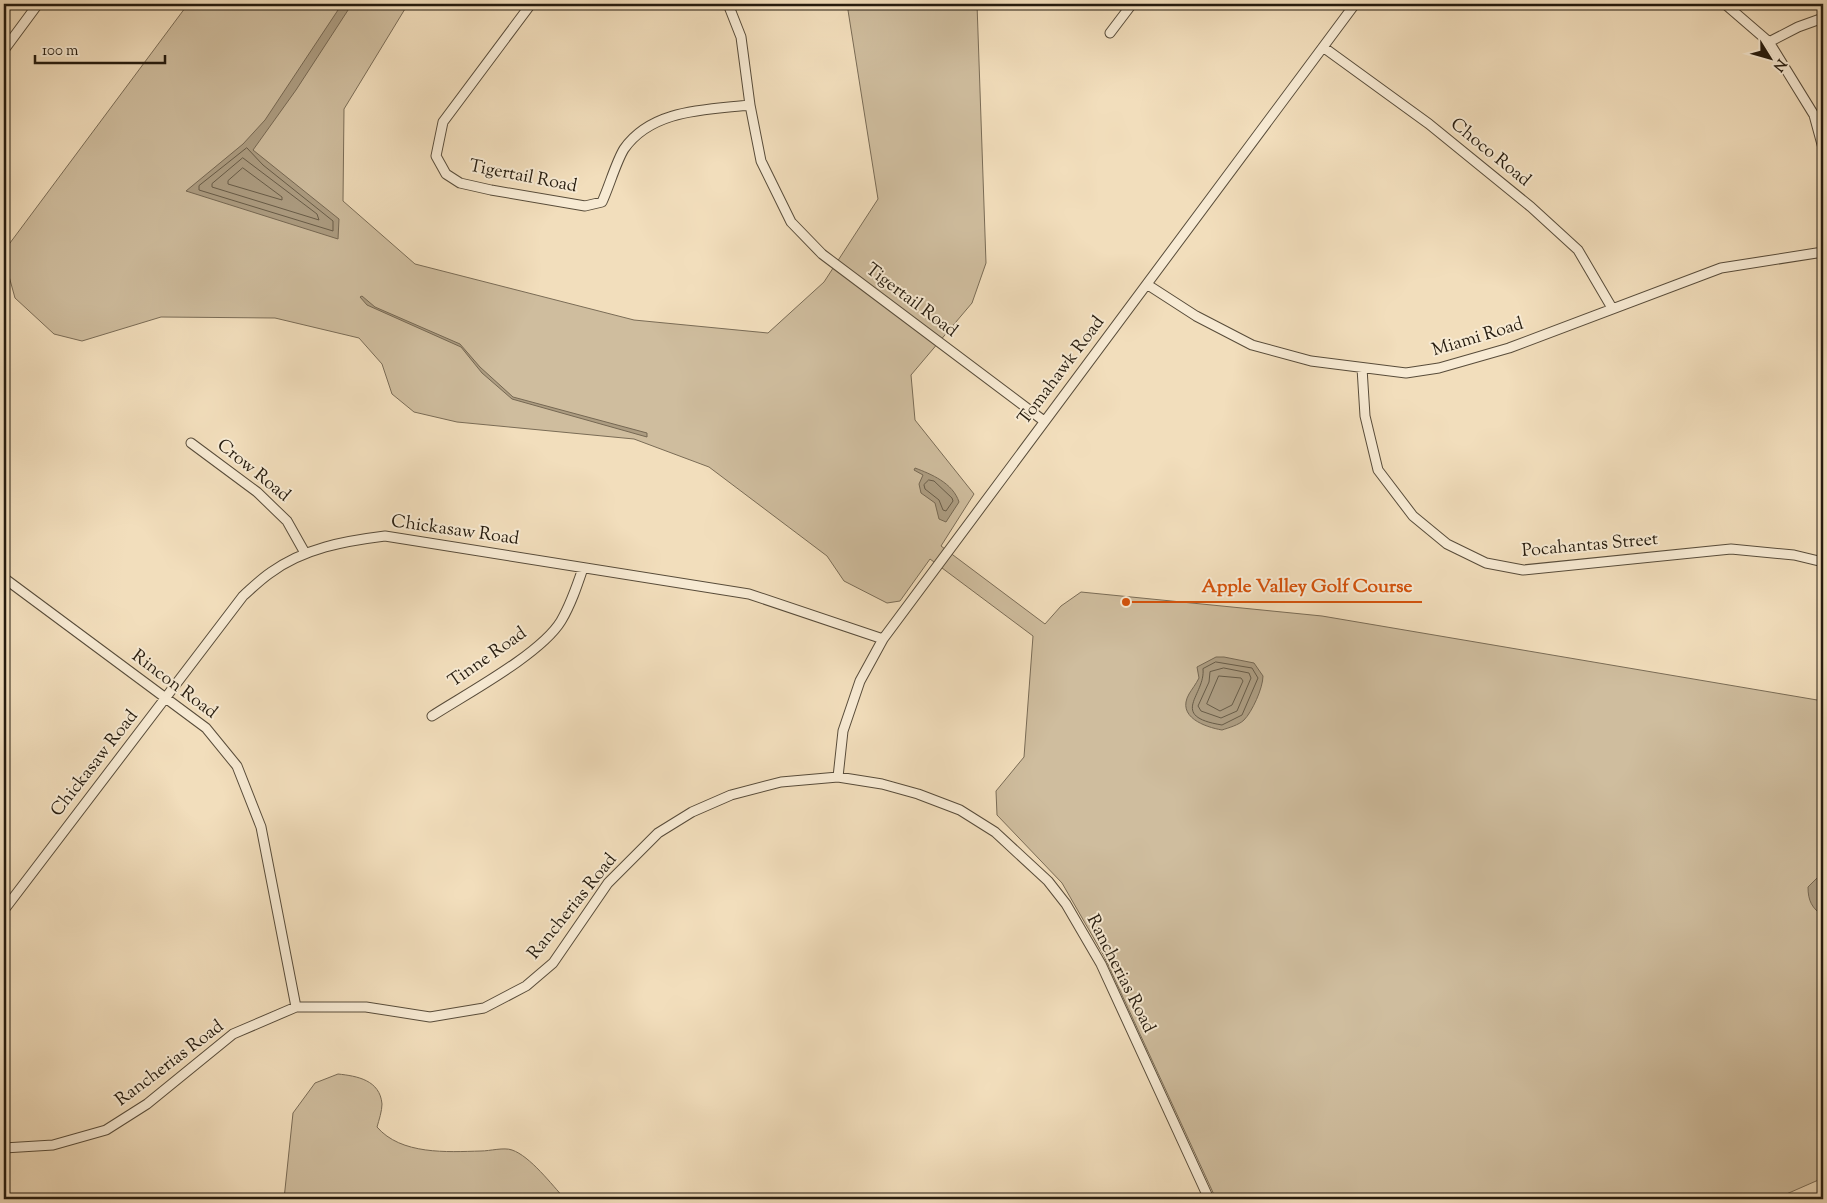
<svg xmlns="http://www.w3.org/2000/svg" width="1827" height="1203" viewBox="0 0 1827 1203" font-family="'Sorts Mill Goudy',serif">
<rect width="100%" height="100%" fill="#f2debc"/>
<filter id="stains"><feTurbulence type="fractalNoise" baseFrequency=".004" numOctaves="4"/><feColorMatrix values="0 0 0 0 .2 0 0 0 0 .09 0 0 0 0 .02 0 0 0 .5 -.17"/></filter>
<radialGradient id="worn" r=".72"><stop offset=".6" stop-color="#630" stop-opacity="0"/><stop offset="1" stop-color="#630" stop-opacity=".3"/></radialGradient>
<path fill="#cfbd9e" stroke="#7a6c56" d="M188 4H408L344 109 343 201 415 264 634 320 768 333 824 282 878 199 847 4H977L986 263 972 303 911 375 915 420 974 494 941 546 1045 624 1061 606 1081 592 1322 616 1823 701V1178L1775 1199H1216L1104 956 1062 883 997 815 996 791 1024 757 1033 636 930 559 900 601 887 603 844 581 827 556 709 467 634 439 457 422 414 412 392 394 382 364 359 338 275 318 161 317 82 341 54 334 15 298 7 269 4 266V251Z
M338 1074C357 1076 380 1080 382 1104 382 1111 379 1120 377 1127 401 1155 447 1152 481 1151 490 1151 504 1147 512 1150 530 1156 552 1185 565 1199H284L293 1113 315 1083Z"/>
<path fill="#ac9c81" stroke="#766853" d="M342 4H352L296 90 253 150 339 219 338 239 186 191 243 144 265 120Z
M362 296 375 307 460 344 480 367 513 397 647 433V437L512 399 482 373 461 347 367 305 360 297Z
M915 468C931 474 953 483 959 502L946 522 939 519 935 503 921 493 919 484 923 475 914 470Z
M1216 657H1224L1254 663 1263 676C1263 688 1252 712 1244 720 1239 725 1228 728 1222 730 1205 727 1176 717 1189 694 1192 689 1196 684 1199 678L1197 667Z
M1821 874H1823V916C1812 908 1808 901 1808 887Z"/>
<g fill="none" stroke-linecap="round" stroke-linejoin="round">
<path stroke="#685c48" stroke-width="1" d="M247 148 263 165 333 221V231L199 190V186Z
M243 158 317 214 319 220 212 187V184Z
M243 168 282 197V200L228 184V181Z
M929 480 934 481 952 498 953 501 946 511 943 510 939 500 925 489 924 485Z
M1216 662 1252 668 1258 678 1242 715 1222 725C1167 716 1206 695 1203 669Z
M1224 668 1249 673 1251 678 1237 711 1221 718 1201 711 1198 706 1209 682 1210 672Z
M1219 676 1241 678 1243 681 1232 705 1220 711 1207 704Z"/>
<defs>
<path id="minor" d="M531 4 443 122 436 156 446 174 460 183 491 190 585 206 602 202C609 187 616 162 624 149 652 109 706 110 750 105L741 37 728 4
M1725 4 1769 42 1814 115 1823 148
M1110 33 1132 4
M1769 42 1798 27 1823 18
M1323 47 1429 124 1531 207 1578 250 1612 308
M4 50 38 4
M750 105 761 161 791 222 822 254 1044 421
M1148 285 1196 316 1252 345 1311 361 1406 373 1439 368 1509 348 1721 268 1823 252
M1362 368 1365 416 1378 470 1413 516 1447 544 1486 563 1523 570 1731 549 1794 555 1823 562
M191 443 257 492 287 521 305 553
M4 578 206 728 237 766 261 827 296 1007
M432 716C466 694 541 654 561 621 571 604 577 586 583 568
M838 777 843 731 860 681 883 639 1355 4
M4 910 243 596C252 588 260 580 270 573 304 548 345 541 385 536L749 594 883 639
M4 1148 53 1145 106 1130 147 1104 233 1034 296 1007H366L430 1017 484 1008 526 986 553 963 608 883 658 833 692 812 731 795 781 782 838 777 882 784 918 794 960 810 995 832 1048 881 1066 904 1101 964 1209 1199"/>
</defs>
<use href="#minor" stroke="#584c3a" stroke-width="11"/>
<use href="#minor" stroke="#f7ead3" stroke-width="9"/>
</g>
<g text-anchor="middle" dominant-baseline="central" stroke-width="4" stroke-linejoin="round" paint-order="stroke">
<g font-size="18" fill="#251b0e" stroke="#f7ead3">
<text transform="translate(1490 153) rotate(39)">Choco Road</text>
<text transform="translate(523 177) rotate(11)">Tigertail Road</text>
<text transform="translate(911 301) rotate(37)">Tigertail Road</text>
<text transform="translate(1478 338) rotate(-17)">Miami Road</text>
<text transform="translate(1062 371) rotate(-53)">Tomahawk Road</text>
<text transform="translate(253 471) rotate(39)">Crow Road</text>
<text transform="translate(455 531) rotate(8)">Chickasaw Road</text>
<text transform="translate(1590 546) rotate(-5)">Pocahantas Street</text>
<text transform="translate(488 658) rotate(-35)">Tinne Road</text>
<text transform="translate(174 685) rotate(37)">Rincon Road</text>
<text transform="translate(95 764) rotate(-52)">Chickasaw Road</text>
<text transform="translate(573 907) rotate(-51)">Rancherias Road</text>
<text transform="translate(1120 974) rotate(63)">Rancherias Road</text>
<text transform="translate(170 1064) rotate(-37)">Rancherias Road</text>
</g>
</g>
<path fill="none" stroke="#d4530c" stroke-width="2" d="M1126 602L1191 602H1422"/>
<circle fill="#d4530c" stroke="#f7ead3" stroke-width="2" cx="1126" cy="602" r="5"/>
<g font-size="19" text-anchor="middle" font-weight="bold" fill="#d4530c" stroke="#f7ead3" stroke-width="4" stroke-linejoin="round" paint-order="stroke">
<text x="1307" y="592">Apple Valley Golf Course</text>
</g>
<rect width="1827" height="1203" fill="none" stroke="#f2debc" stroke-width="20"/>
<rect x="5" y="5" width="1817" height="1193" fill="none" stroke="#251b0e" stroke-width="2.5"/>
<rect x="10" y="10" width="1807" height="1183" fill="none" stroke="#251b0e"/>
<g transform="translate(1770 58) rotate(127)" stroke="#f7ead3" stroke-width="4" paint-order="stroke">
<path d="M0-4L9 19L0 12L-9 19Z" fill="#251b0e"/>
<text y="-8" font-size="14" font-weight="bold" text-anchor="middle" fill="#251b0e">N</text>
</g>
<path d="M35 55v8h130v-8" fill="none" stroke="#251b0e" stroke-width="2.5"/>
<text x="42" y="55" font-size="15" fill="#251b0e" stroke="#f7ead3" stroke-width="4" paint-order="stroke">100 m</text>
<rect width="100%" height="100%" filter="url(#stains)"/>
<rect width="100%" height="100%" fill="url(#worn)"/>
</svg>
